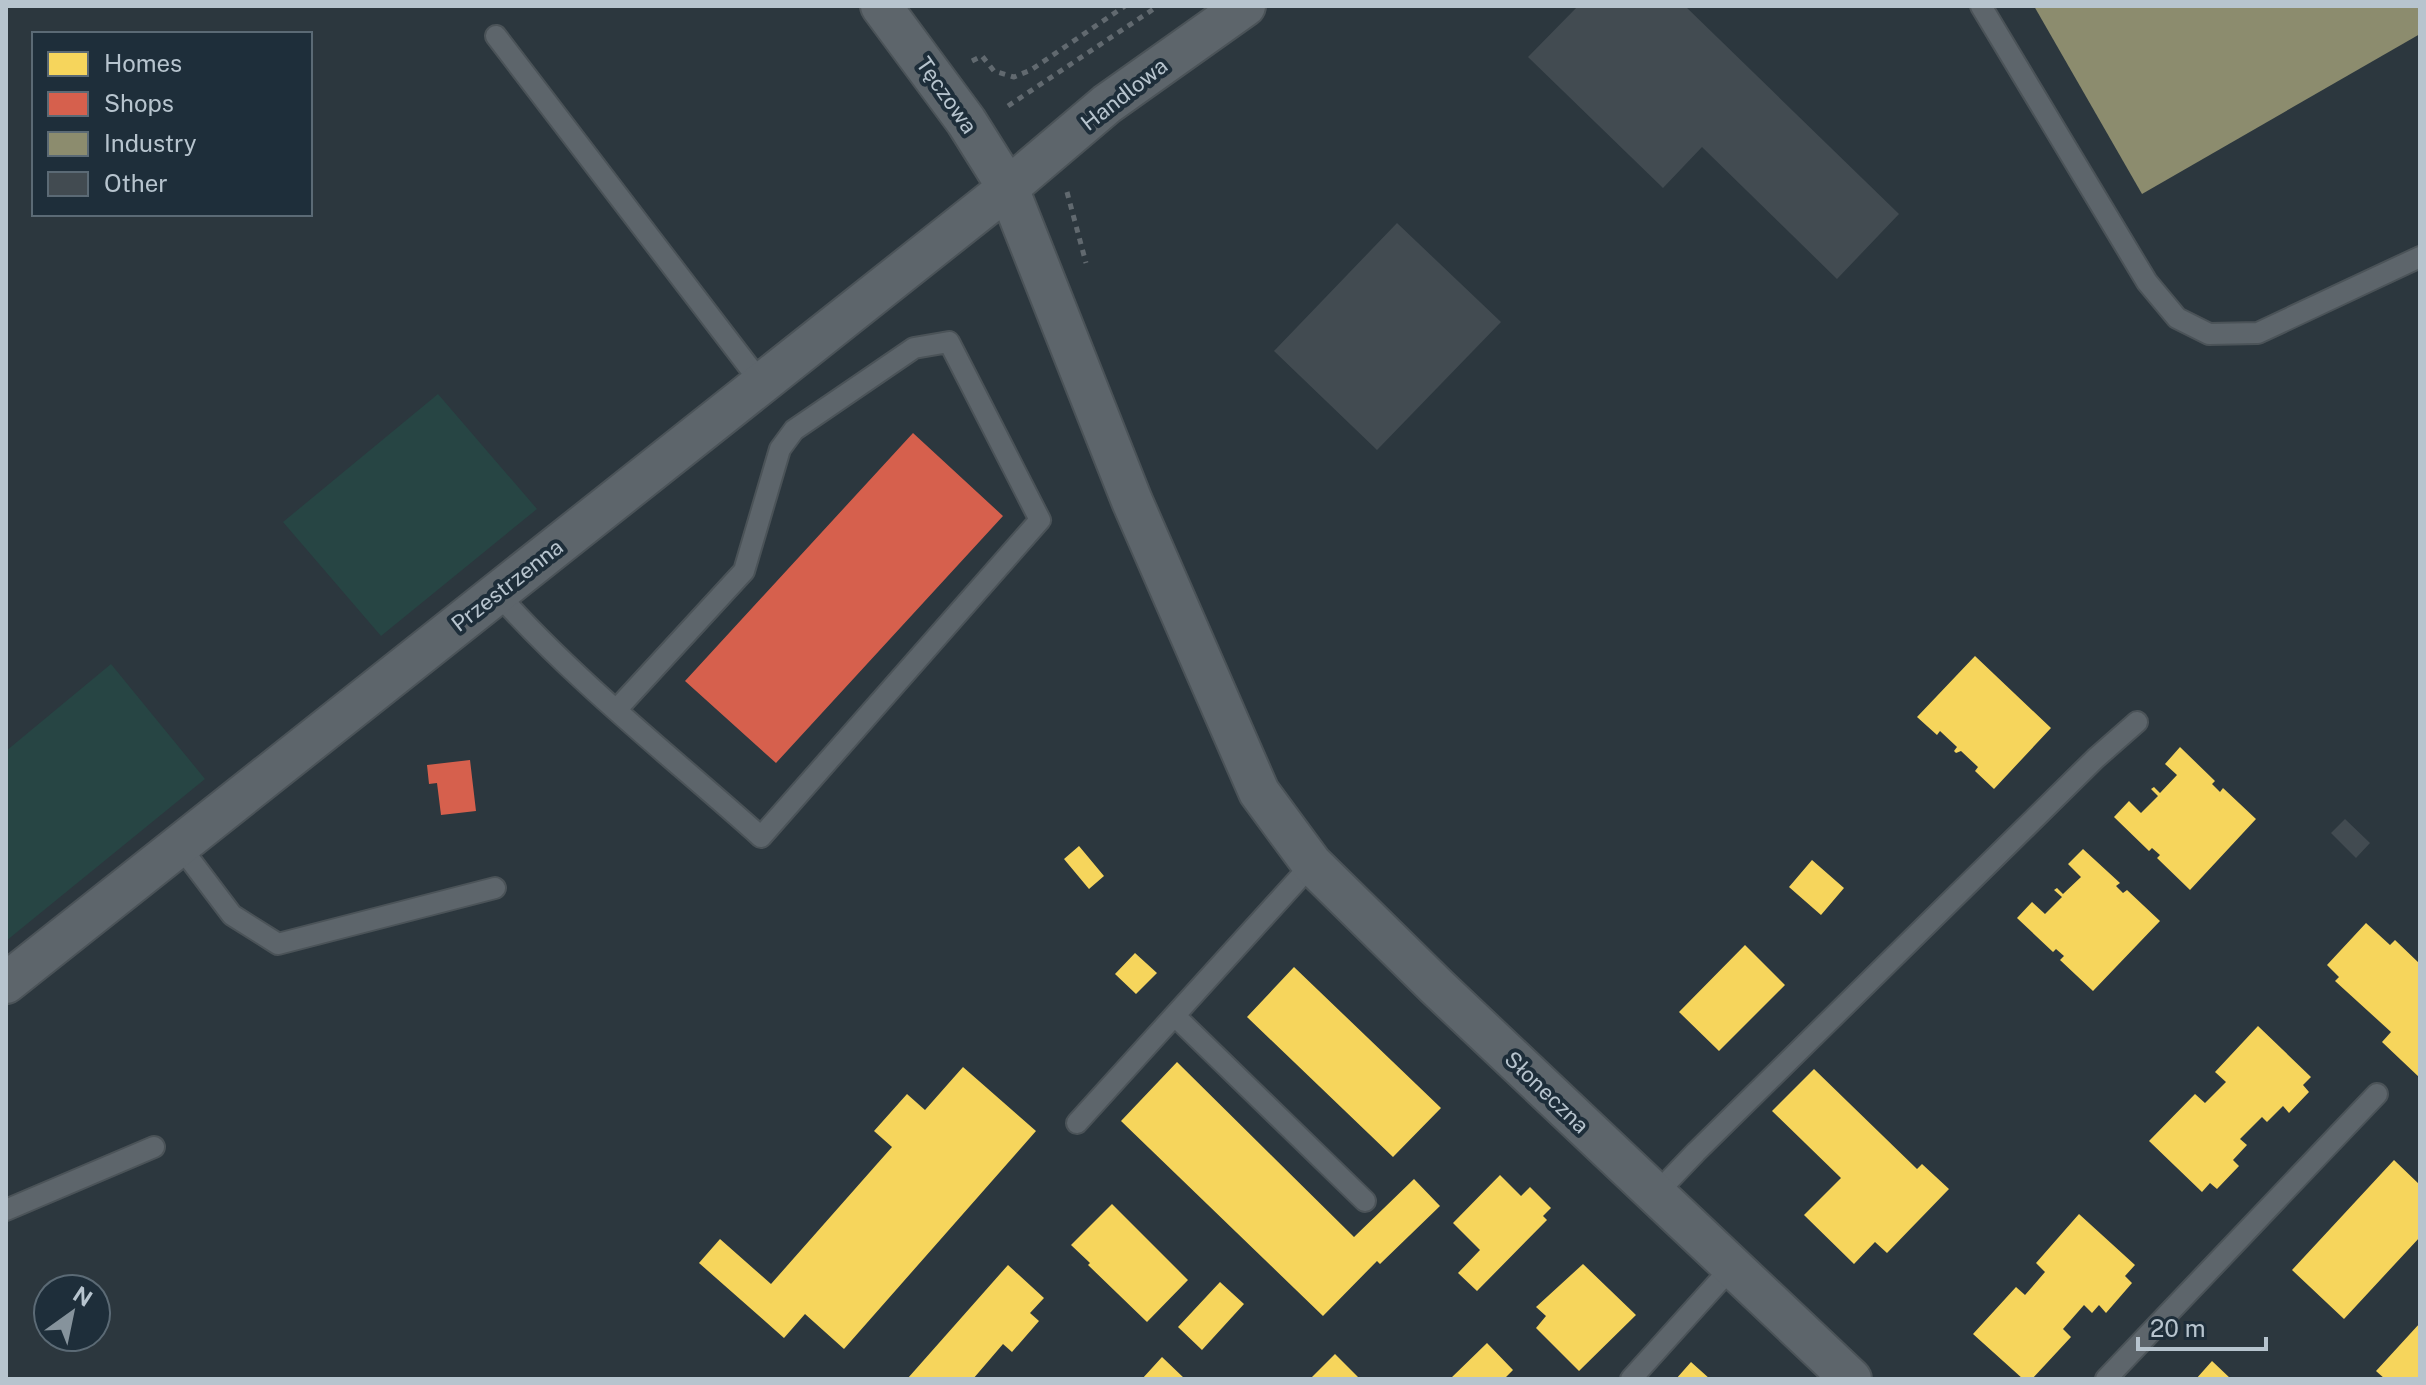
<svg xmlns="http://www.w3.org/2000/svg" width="2426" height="1385" viewBox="0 0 2426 1385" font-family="'Public Sans',sans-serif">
<rect width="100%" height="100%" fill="#2c373e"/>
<path fill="#274544" d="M438 394 537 509 381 636 283 522Z
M111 664 205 779 6 941V751Z"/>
<path fill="#f6d55c" d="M1975 656 2051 728 1994 789 1975 771 1978 767 1961 751 1956 753 1954 751 1957 747 1940 731 1937 735 1917 717Z
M2180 747 2215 781 2212 784 2220 792 2223 788 2256 819 2190 890 2157 858 2160 855 2152 848 2149 851 2114 817 2129 801 2141 813 2158 796 2151 789 2154 787 2160 793 2177 775 2165 764Z
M1079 846 1104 876 1089 889 1064 859Z
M2083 849 2120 883 2116 886 2123 893 2127 890 2160 921 2093 991 2060 960 2064 956 2056 949 2053 952 2017 918 2032 902 2045 914 2062 897 2054 890 2057 888 2063 894 2081 877 2068 864Z
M1812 860 1844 888 1821 915 1789 887Z
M2366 923 2390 945 2395 940 2420 964V1078L2382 1042 2391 1032 2335 981 2339 977 2327 965Z
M1745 945 1785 985 1719 1051 1679 1012Z
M1135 953 1157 973 1136 994 1115 974Z
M1294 967 1441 1108 1393 1157 1247 1017Z
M2258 1026 2311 1077 2303 1085 2309 1092 2289 1113 2283 1106 2267 1122 2262 1117 2240 1139 2247 1145 2233 1160 2239 1166 2217 1189 2210 1183 2202 1192 2149 1141 2195 1094 2205 1103 2226 1082 2215 1072Z
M1177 1062 1354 1237 1414 1179 1440 1206 1380 1264 1377 1261 1323 1316 1121 1121Z
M963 1067 1036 1131 844 1349 805 1314 784 1338 699 1263 720 1239 771 1284 892 1147 874 1131 907 1094 925 1110Z
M1814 1069 1917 1169 1922 1164 1949 1189 1887 1253 1875 1242 1854 1264 1804 1215 1841 1178 1772 1111Z
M2394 1160 2420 1185V1237L2344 1319 2292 1270Z
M1500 1175 1521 1196 1530 1187 1551 1208 1543 1216 1547 1220 1477 1291 1458 1273 1480 1250 1453 1223Z
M1112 1204 1188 1280 1147 1322 1088 1265 1090 1263 1071 1245Z
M2079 1214 2135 1265 2125 1276 2132 1283 2106 1313 2099 1305 2092 1313 2084 1305 2063 1329 2071 1337 2032 1379H2023L1973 1334 2016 1287 2025 1295 2045 1272 2036 1263Z
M1583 1264 1636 1315 1579 1371 1536 1328 1546 1316 1536 1307Z
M1008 1265 1044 1298 1030 1313 1039 1321 1012 1352 1003 1344 973 1379 908 1378Z
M1220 1282 1244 1304 1202 1350 1178 1327Z
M2420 1323V1379H2385L2376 1371Z
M1487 1343 1513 1370 1504 1379H1450Z
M1335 1354 1360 1379H1310Z
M1162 1357 1185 1379H1142Z
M2212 1361 2231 1379H2196Z
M1691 1362 1710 1379H1676Z"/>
<path fill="#d6604d" d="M913 433 1003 516 776 763 685 681Z
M470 760 476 811 441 815 437 783 429 784 427 765Z"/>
<path fill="#8c8c6e" d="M2034 6H2420V34L2142 194Z"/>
<path fill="#424b51" d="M1578 6H1685L1899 214 1837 279 1702 147 1663 188 1528 57Z
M1397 223 1501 322 1377 450 1274 351Z
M2345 819 2370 843 2356 858 2331 833Z"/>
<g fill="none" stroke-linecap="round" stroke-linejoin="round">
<defs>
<path id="service" d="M1981 6 2147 282 2177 318 2209 334 2258 333 2420 257
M496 36 762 384
M497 593C576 682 672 757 761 837L1040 520 949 342 914 348 794 430 780 449 744 571 617 709
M179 845 232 915 278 944 495 888
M1175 1016 1365 1201
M1077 1123 1312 864
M1655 1195 1696 1152 2096 758 2137 722
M6 1210 154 1147
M1631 1379 1732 1267
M2106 1379 2377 1094"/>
<path id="minor" d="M881 6 966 121 1008 188 1132 501 1259 792 1312 864 1437 987 1851 1379
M6 983 1008 188 1107 104 1245 6"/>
</defs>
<use href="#service" stroke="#4b5358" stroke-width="24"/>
<use href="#minor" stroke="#4b5358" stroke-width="44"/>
<path stroke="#61696f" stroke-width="5" stroke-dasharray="6 6" stroke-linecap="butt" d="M972 61 982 56 994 71 1014 77 1031 70 1125 6
M1008 106 1158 6
M1067 192 1086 263"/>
<use href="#service" stroke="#5d656b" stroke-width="20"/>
<use href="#minor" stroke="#5d656b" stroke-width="40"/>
</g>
<g text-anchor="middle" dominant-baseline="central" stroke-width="8" stroke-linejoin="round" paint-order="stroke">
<g font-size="22" fill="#b7c4ce" stroke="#1e2e3a">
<text transform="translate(1124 94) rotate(-38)">Handlowa</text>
<text transform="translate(947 95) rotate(55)">Tęczowa</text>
<text transform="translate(507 585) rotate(-38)">Przestrzenna</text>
<text transform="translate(1547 1092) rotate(44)">Słoneczna</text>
</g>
</g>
<rect width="2426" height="1385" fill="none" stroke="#b7c4ce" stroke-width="16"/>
<rect x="32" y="32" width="280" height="184" fill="#1e2e3a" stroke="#5b6a75" stroke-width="2"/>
<rect x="48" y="52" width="40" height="24" fill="#f6d55c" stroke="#5b6a75" stroke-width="2"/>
<text x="104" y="72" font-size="24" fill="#b7c4ce">Homes</text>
<rect x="48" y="92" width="40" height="24" fill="#d6604d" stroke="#5b6a75" stroke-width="2"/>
<text x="104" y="112" font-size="24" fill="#b7c4ce">Shops</text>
<rect x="48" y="132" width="40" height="24" fill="#8c8c6e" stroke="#5b6a75" stroke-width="2"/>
<text x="104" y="152" font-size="24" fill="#b7c4ce">Industry</text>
<rect x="48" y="172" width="40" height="24" fill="#424b51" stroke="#5b6a75" stroke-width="2"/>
<text x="104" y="192" font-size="24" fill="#b7c4ce">Other</text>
<g transform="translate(72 1313) rotate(33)"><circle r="38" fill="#1e2e3a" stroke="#5b6a75" stroke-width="2"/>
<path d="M0-6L14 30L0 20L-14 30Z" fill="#86939c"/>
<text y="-12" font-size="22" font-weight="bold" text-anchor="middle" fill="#b7c4ce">N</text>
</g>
<path d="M2138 1337v12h128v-12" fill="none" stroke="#b7c4ce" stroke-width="4"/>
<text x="2150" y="1337" font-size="24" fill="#b7c4ce" stroke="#1e2e3a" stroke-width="6" paint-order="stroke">20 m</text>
</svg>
